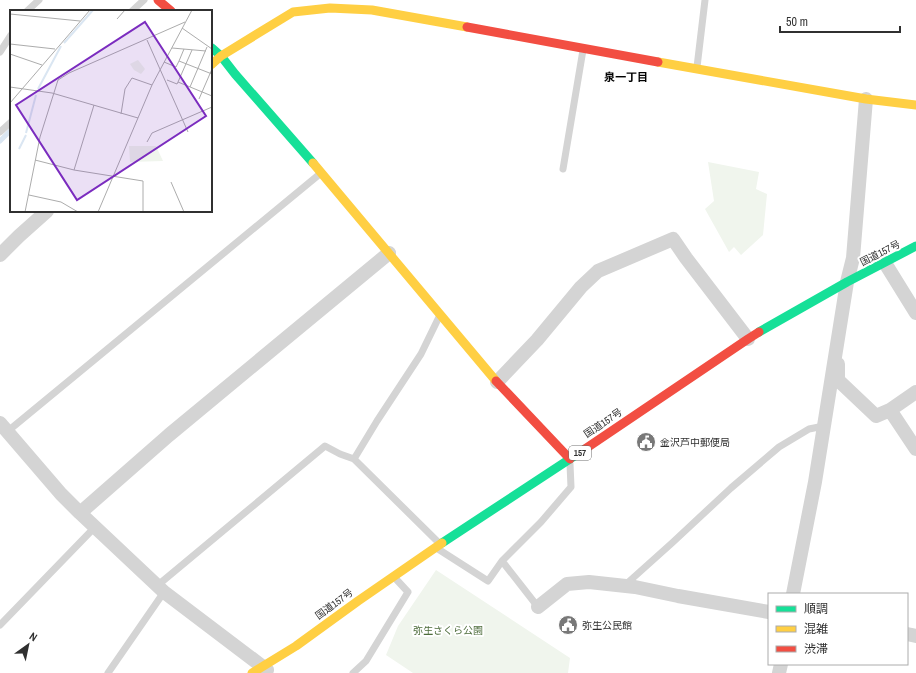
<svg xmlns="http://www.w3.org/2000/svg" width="916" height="673" viewBox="0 0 916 673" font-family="'Archivo Narrow','Noto Sans JP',sans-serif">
<rect width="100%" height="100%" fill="#fff"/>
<path fill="#f0f5ed" d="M708 162 759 172 756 189 767 194 763 235 741 255 734 247 729 252 705 209 714 201Z
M436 570 570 658 568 673H413L386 655 398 626Z"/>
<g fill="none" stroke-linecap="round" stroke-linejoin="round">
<path stroke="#dae6f2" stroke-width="5" d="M0 141 11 130"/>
<path stroke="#d4d4d4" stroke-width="7" d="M27 11 39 0
M132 11 144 0
M0 52 11 35
M697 67 705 0
M0 132 11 122
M563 169 583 50
M8 431 321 173
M354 459 438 542
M438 549 488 581 502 561
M158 585 325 446 340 454 354 459 377 421 421 354 439 317
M624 586 672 543 731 488 779 447 809 429 824 426
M538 607 502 561 541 522 571 487 570 464
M0 625 95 527
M108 673 164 592
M353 673 366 661 408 592 395 578"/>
<path stroke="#d4d4d4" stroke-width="14" d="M0 255 19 236 47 211
M885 263 916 313
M838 364V380L876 416 890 410 916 449
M497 382 537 340 581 287 598 271 673 239 686 258 748 339
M890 410 916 392
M0 423 61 494 80 513 164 592 267 670
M80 513 169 435 389 253
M793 594 815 482 847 282 853 258 866 99
M538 607 567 584 589 582 635 587 678 596 769 612
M907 634 916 636
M779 673 781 664"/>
<path stroke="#16e098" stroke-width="9" d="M212 48 221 56 235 74 313 163
M759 332 847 282 916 246
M442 543 585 449"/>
<path stroke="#ffcf43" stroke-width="9" d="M658 62 866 99 916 105
M211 65 221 56 293 12 330 8 372 10 467 27
M313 163 496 381
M252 673 296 646 358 601 442 543"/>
<path stroke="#f24e42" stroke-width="9" d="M158 0 171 11
M467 27 658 62
M496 381 570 459
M585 449 748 339 759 332"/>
</g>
<defs>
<symbol id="civic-disc" viewBox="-11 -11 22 22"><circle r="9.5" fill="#787878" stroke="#fff"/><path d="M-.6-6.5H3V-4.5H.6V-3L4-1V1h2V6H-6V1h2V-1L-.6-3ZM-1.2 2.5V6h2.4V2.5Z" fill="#fff"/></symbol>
</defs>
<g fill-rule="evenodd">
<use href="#civic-disc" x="635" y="431" width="22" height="22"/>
<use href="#civic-disc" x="557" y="614" width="22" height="22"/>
</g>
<g text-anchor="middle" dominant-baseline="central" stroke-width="4" stroke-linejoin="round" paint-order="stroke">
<rect fill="#fff" stroke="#6e6e6e" stroke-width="1" x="569" y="446" width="22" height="14" rx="3"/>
<g font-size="9" font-weight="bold" fill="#303030">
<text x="580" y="453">157</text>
</g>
<g font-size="10" fill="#303030" stroke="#fff">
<text transform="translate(880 253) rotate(-27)">国道157号</text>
<text transform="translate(603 423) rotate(-34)">国道157号</text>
<text transform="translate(334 604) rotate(-36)">国道157号</text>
</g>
<g font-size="10" fill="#303030" stroke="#fff" text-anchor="start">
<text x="660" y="442">金沢芦中郵便局</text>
<text x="582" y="625">弥生公民館</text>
</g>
<g font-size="10" fill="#4e6d3c" stroke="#fff">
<text x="448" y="630">弥生さくら公園</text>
</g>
<g font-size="11" font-weight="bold" fill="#000" stroke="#fff">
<text x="626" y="77">泉一丁目</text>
</g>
</g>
<g transform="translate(10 10)">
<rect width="202" height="202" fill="#fff"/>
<path d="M128 50 135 59 131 64 124 60 120 54ZM119 136H146L153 151 120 152Z" fill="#f0f5ed"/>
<path fill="none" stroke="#dae6f2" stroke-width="2" d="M54 33 83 0M28 79 51 36M16 123 26 85M9 139 16 125"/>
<path fill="none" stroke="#acacac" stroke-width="1" d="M0 4 70 11M107 9 115 0M172 18 202 39M137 30 178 122M0 34 45 39M162 38 196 41M0 44 32 55M169 51 174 39M154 52 166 57 169 51 202 64M157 70 167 74 168 72 202 86M168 72 182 40M0 77 42 83 128 108M180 77 197 37M189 89 202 59M0 93 80 0M111 104 115 79 122 68 142 75M137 132 142 123 202 97M25 150 64 160 133 171V202M64 160 84 95M161 172 174 202M19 185 51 192 68 202M15 202 30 127 48 70 59 63 175 12M88 202 142 75 182 0"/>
<path fill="#7b2cbf" fill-opacity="0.15" stroke="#7b2cbf" stroke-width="2" d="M135 12 196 106 67 190 6 95Z"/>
<rect width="202" height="202" fill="none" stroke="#303030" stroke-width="2"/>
</g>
<rect x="768" y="593" width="140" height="72" fill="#ffffff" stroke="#acacac"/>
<rect x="776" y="606" width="20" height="6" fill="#16e098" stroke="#acacac"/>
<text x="804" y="613" font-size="12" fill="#303030">順調</text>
<rect x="776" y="626" width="20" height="6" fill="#ffcf43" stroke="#acacac"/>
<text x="804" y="633" font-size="12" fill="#303030">混雑</text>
<rect x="776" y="646" width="20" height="6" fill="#f24e42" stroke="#acacac"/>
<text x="804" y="653" font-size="12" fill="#303030">渋滞</text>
<g transform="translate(28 645) rotate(33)" stroke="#ffffff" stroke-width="3" paint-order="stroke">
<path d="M0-3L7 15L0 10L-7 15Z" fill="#303030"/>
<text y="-6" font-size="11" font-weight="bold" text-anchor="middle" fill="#303030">N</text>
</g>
<path d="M780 26v6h120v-6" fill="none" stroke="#303030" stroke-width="2"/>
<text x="786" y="26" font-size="12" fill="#303030" stroke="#ffffff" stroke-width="3" paint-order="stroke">50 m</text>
</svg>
